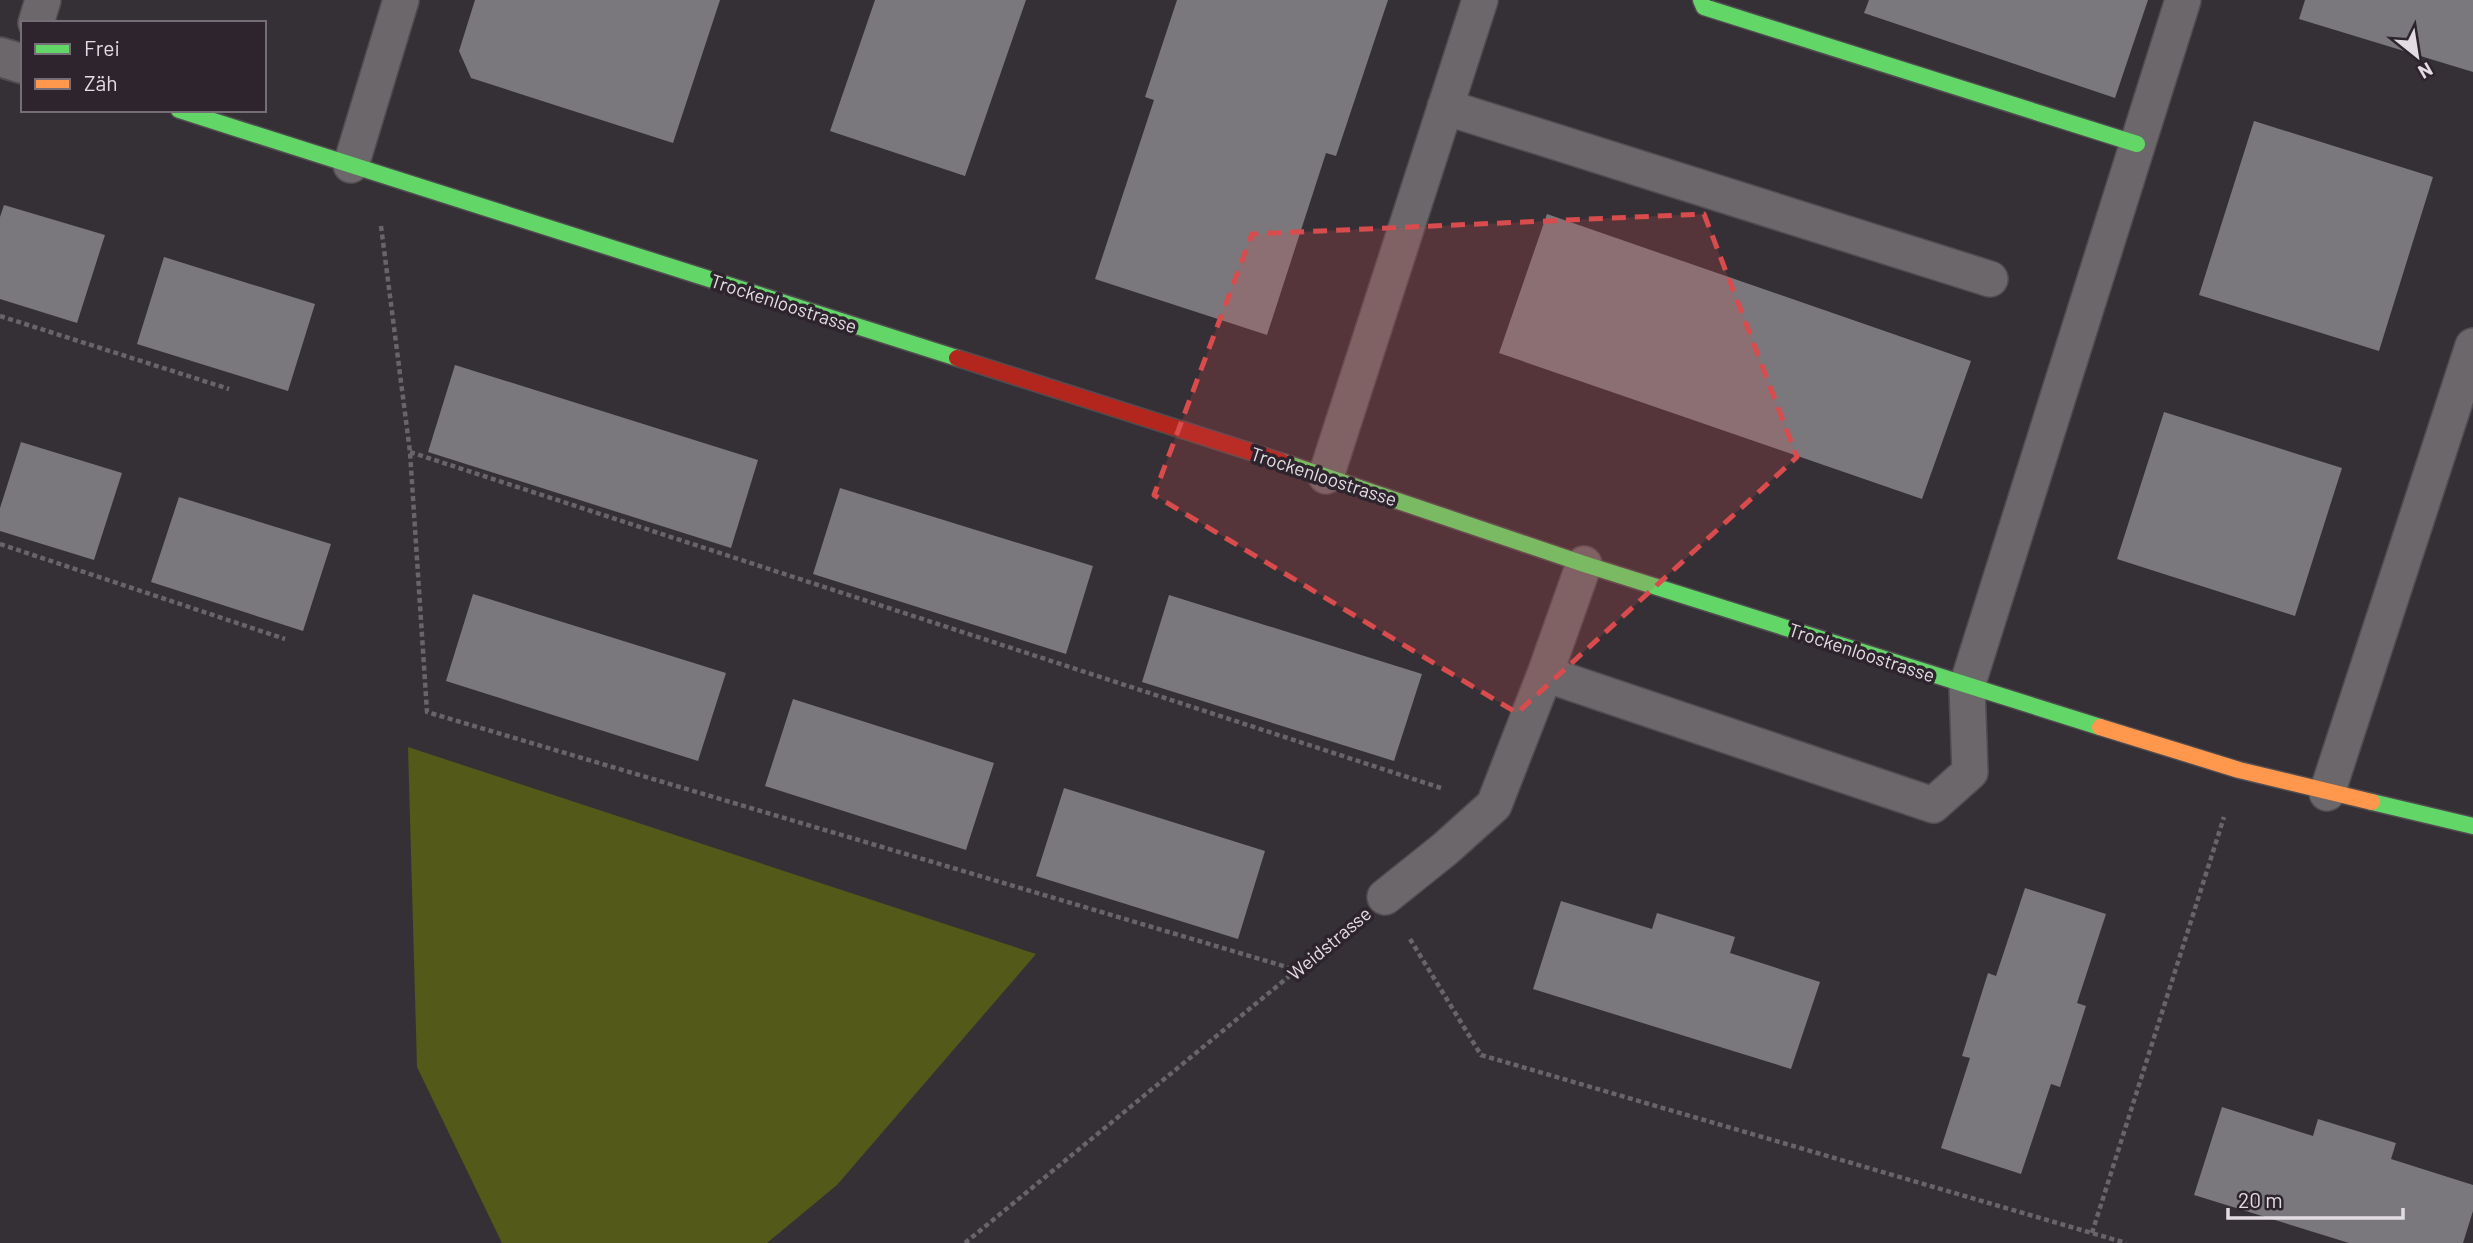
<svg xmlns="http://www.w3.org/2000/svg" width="2473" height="1243" viewBox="0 0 2473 1243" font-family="Barlow,sans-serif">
<rect width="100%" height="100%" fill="#353035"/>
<path fill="#525919" d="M408 747 1036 954 837 1185 767 1243H502L417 1067Z"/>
<path fill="#7a787c" d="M475 0H720L673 143 471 78 459 51Z
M875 0H1026L965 176 830 131Z
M1177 0H1388L1336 156 1326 153 1267 335 1095 279 1154 100 1145 97Z
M1869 0H2148L2115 98 1864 13Z
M2305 0H2473V72L2299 19Z
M2254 121 2433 177 2379 351 2199 295Z
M4 205 105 235 77 323 0 299V217Z
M1547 214 1971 361 1922 499 1499 353Z
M164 257 315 304 288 391 137 344Z
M455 365 758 460 731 548 428 452Z
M2164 412 2342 468 2295 616 2117 559Z
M21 442 122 473 94 560 0 531V508Z
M840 488 1093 566 1066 654 813 574Z
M179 497 331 544 303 631 151 582Z
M473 594 726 673 698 761 446 681Z
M1169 595 1422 674 1394 761 1142 682Z
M793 699 994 763 966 850 765 786Z
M1064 788 1265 851 1238 939 1036 876Z
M2025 888 2106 914 2077 1003 2086 1006 2060 1087 2051 1084 2021 1174 1941 1148 1970 1058 1962 1056 1988 973 1996 976Z
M1561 901 1652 929 1657 913 1735 937 1730 953 1820 982 1791 1069 1533 989Z
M2222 1107 2313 1136 2318 1119 2396 1143 2391 1159 2473 1185V1211L2463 1243H2349L2194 1195Z"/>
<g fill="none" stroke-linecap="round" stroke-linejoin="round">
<defs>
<path id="lane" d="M36 23 43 0
M1445 107 1990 279
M351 165 401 0
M1326 476 1480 0
M1545 674 1933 805 1970 772 1967 686 2183 0
M2327 793 2473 346
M1385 897 1445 849 1494 805 1545 674 1584 564"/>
<path id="street" d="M0 57 23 64"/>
<path id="fast" d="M1701 0 1704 7 2137 144
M179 110 957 358
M1283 462 1584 564 2100 727
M2372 802 2473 826"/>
<path id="slow" d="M2100 727 2239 770 2372 802"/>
<path id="jam" d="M957 358 1283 462"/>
</defs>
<use href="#lane" stroke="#504c50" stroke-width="38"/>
<use href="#street" stroke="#504c50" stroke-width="42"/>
<use href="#fast" stroke="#504c50" stroke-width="19"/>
<use href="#slow" stroke="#504c50" stroke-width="19"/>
<use href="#jam" stroke="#504c50" stroke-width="19"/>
<path stroke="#686569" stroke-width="4.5" stroke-dasharray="5 3.5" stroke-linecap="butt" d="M381 226 410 452 427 712 1297 970
M0 316 229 389
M410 452 1441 788
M0 544 285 639
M1410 939 1481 1055 2126 1243
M2092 1233 2224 817
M965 1243 1349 927"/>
<use href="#lane" stroke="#6b676b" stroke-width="35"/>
<use href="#street" stroke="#6b676b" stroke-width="38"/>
<use href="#fast" stroke="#63d668" stroke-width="16"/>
<use href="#slow" stroke="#ff974d" stroke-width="16"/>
<use href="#jam" stroke="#b3261e" stroke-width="16"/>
</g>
<path fill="#d94c4d" fill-opacity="0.2" stroke="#d94c4d" stroke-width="5" stroke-dasharray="14 9" stroke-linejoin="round" d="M1704 214 1797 457 1517 713 1154 495 1252 234Z"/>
<g text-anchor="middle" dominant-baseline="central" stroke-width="7" stroke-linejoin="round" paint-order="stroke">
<g font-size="19" fill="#e3dde3" stroke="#2d242d">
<text transform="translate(784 303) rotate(18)">Trockenloostrasse</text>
<text transform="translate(1324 476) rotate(18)">Trockenloostrasse</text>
<text transform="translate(1862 652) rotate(18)">Trockenloostrasse</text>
<text transform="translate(1329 943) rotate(-40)">Weidstrasse</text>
</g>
</g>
<rect x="21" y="21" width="245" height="91" fill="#2d242d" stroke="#766e76" stroke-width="2"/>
<rect x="35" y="44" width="35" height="10" fill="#63d668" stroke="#766e76" stroke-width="2"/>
<text x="84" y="56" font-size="21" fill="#e3dde3">Frei</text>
<rect x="35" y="79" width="35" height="10" fill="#ff974d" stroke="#766e76" stroke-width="2"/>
<text x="84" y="91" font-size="21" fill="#e3dde3">Zäh</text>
<g transform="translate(2417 56) rotate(150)" stroke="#2d242d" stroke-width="5" paint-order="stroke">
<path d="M0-5L12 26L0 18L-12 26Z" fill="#e3dde3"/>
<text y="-10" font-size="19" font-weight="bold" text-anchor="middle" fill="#e3dde3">N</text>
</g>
<path d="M2228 1208v10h175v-10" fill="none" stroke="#e3dde3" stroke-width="3.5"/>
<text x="2238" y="1208" font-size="21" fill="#e3dde3" stroke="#2d242d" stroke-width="5" paint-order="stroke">20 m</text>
</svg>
